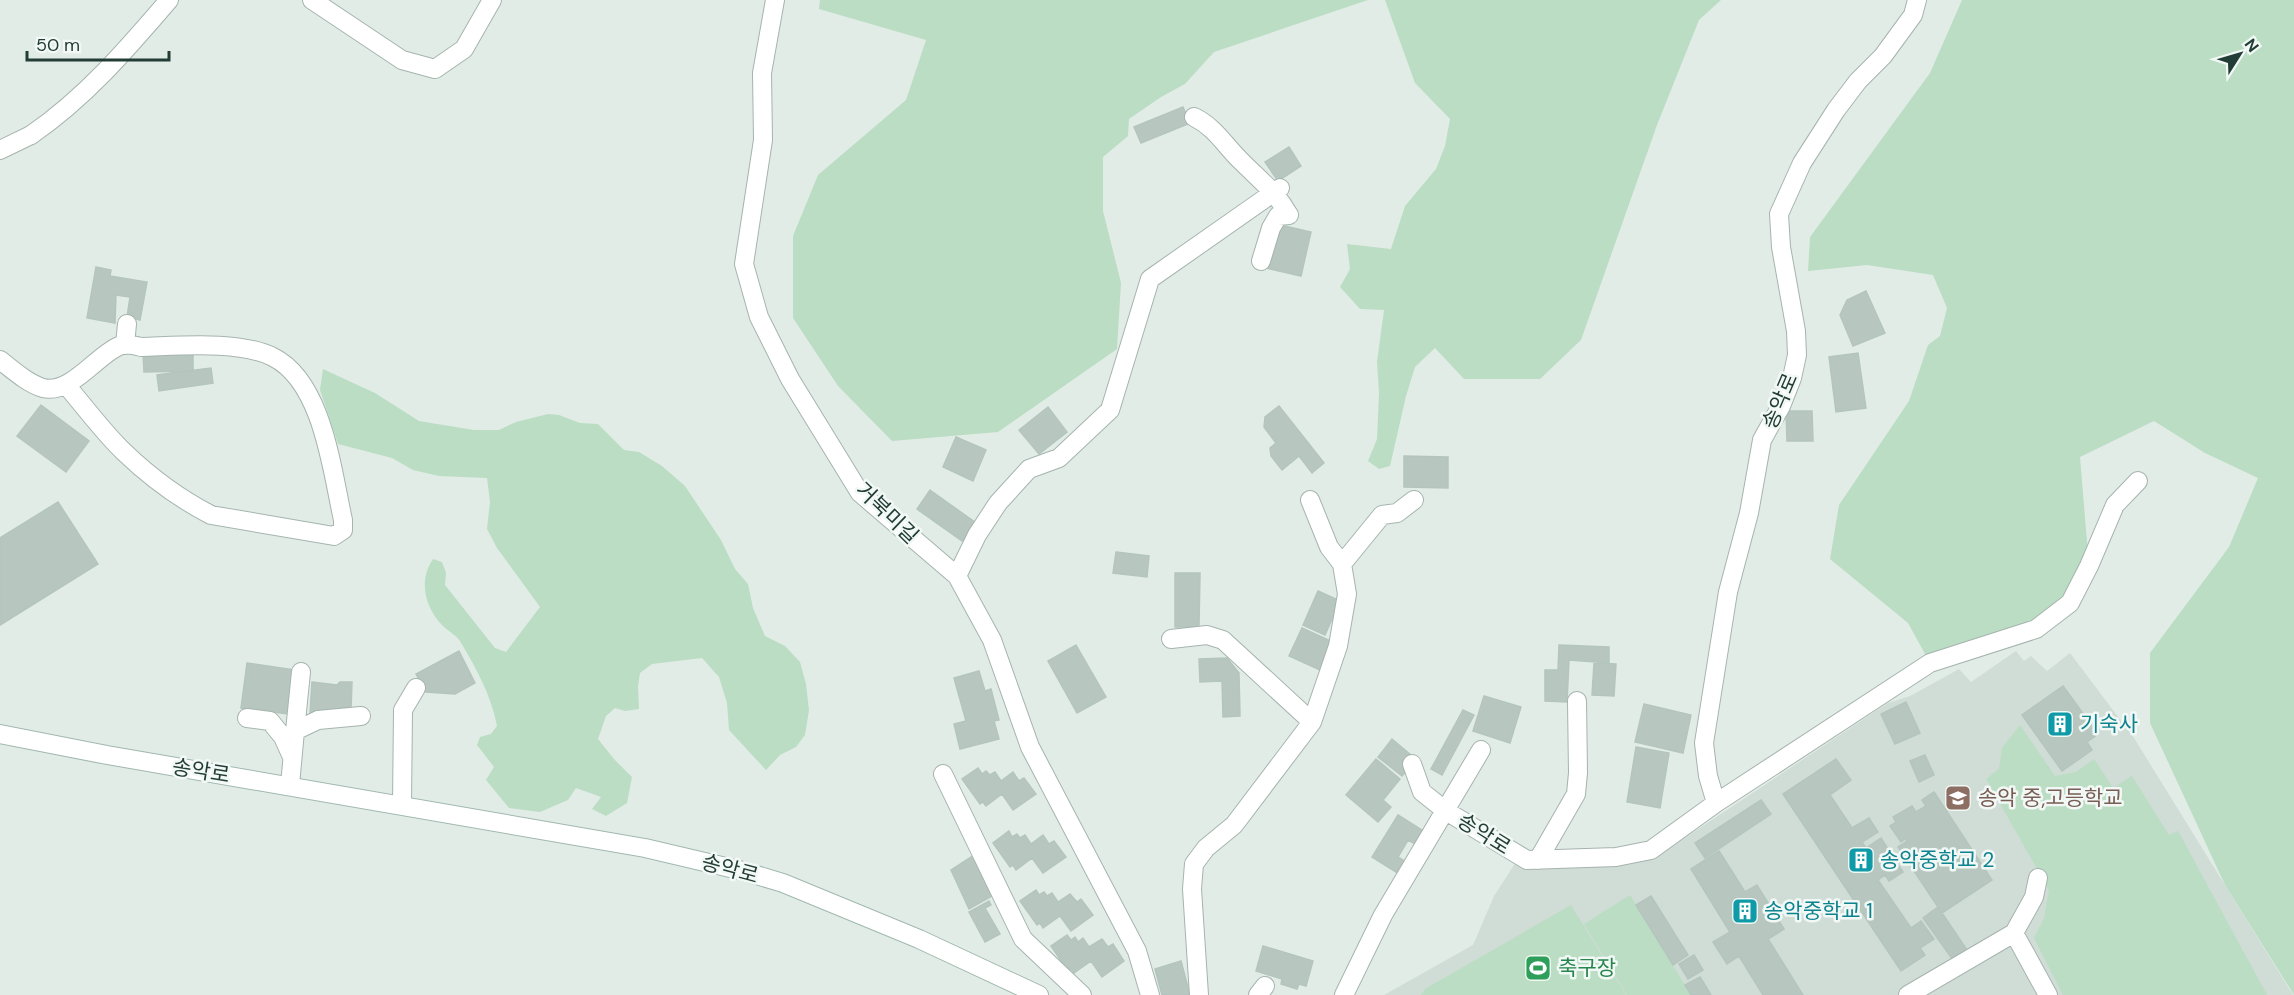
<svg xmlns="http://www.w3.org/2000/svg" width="2294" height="995" viewBox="0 0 2294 995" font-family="'DM Sans','Noto Sans KR',sans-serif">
<rect width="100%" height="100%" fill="#e2ece7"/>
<path fill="#d0dcd6" d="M2016 651 2024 661 2031 656 2047 671 2070 653 2134 738 2293 995H1384L1473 945 1494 896 1516 862 1653 859 1888 703 1910 696 1959 669 1971 682Z"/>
<path fill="#baddc3" d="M820 0H1368L1214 52 1185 84 1161 97 1129 119 1128 136 1103 157V211L1121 283 1117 349 998 432 892 441 838 386 793 318V236L818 175 906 100 926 40 819 9Z
M1385 0H1721L1699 20 1657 125 1581 340 1540 379H1464L1435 348 1415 367 1406 396 1390 466 1379 469 1368 461 1377 439 1379 393 1377 362 1384 310 1360 309 1340 287 1350 269 1347 244 1391 249 1405 206 1436 169 1445 146 1450 119 1415 83Z
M1962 0H2294V995L2225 885 2150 723V653L2229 547 2258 478 2205 453 2154 421 2080 457 2089 566 2050 618 1930 663 1908 623 1830 559 1839 505 1909 401 1928 345 1940 336 1947 308 1933 275 1867 265 1808 271 1810 237 1930 73Z
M323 369 375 393 419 421 474 430H499L516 422 548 414 559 415 580 423 598 424 624 450 639 452 662 466 685 486 721 540 735 569 748 584 753 608 765 636 785 646 800 662 806 684 809 710 805 735 796 747 780 755 766 770 729 730 727 703 719 677 702 658 652 664 640 673 638 686 639 709 625 711 615 708 606 716 598 739 614 759 632 777 627 803 606 816 592 809 601 797 576 788 568 800 540 812 509 808 486 780 494 767 477 745 480 737 491 734 497 726C491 695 476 668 460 641 456 635 448 631 443 626 425 608 418 581 433 559L442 562 446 573 445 585 495 648 506 652 540 607 497 548 487 529 490 502 487 478 439 476 413 470 392 458 338 444 320 390Z
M2020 725 2055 776 2076 772 2094 759 2113 788 2132 776 2169 835 2178 831 2267 995H2063L2034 938 2044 918 2049 890 1986 779 1999 769 2002 748Z
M1630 895 1691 995H1627L1584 924Z
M1571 905 1626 995H1421L1425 989Z"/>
<path fill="#b7c7c0" stroke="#b4c5be" stroke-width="1.5" d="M1183 107 1190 123 1141 143 1134 127Z
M1289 147 1301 166 1278 181 1265 162Z
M1276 224 1311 232 1301 276 1266 268Z
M96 267 111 270 110 276 147 282 140 320 127 317 130 297 116 295 115 323 87 318Z
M1866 291 1885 333 1853 346 1840 315 1847 300Z
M193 353V371L144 372 143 354Z
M1858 353 1866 408 1836 412 1829 357Z
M211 368 213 383 159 391 157 375Z
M41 405 89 441 66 472 17 436Z
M1279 406 1324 463 1312 473 1299 456 1282 470 1271 456 1270 448 1276 443 1264 427 1265 417Z
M1048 407 1067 432 1039 454 1019 430Z
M1786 411H1812L1813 441H1787Z
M956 437 986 450 973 481 943 467Z
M1404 456 1448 457V488L1404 487Z
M930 490 976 523 962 541 917 509Z
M58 502 98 564 0 625V538Z
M1116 552 1149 556 1147 577 1113 573Z
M1175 573H1200L1199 627H1175Z
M1318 591 1340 601 1325 635 1303 625Z
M1302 628 1333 642 1320 670 1289 656Z
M1076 645 1106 697 1077 713 1048 661Z
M1559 645 1609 647V663L1569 660 1567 702 1545 701V670H1558Z
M459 651 475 683 455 694 426 692 416 674Z
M1227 658 1239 673 1240 716 1223 717 1222 681 1200 682 1199 659Z
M247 663 294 670 288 714 241 708Z
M1594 663 1616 664 1614 696 1592 695Z
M979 671 985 691 991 689 999 720 994 721 999 739 960 749 954 724 966 721 954 678Z
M312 682 337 685 340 682H352L351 709 342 708 329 716 310 714Z
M2063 686 2098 734 2087 742 2092 750 2062 771 2022 715Z
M1484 696 1521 707 1510 743 1473 731Z
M1906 702 1920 733 1895 744 1881 714Z
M1644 704 1691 715 1683 753 1635 742Z
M1463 710 1474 715 1442 775 1431 769Z
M1392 739 1411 755 1404 764 1409 768 1402 776 1378 757Z
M1636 747 1669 753 1660 808 1627 802Z
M1925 755 1934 775 1919 782 1910 761Z
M1376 759 1400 779 1383 800 1391 807 1378 822 1346 795Z
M1836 759 1851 780 1830 795 1852 828 1869 818 1878 832 1862 842 1866 848 1881 838 1903 872 1889 881 1885 875 1878 880 1911 928 1921 921 1934 939 1920 948 1925 955 1901 971 1783 794Z
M978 768 982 774 986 771 990 775 995 772 1001 781 1013 772 1019 781 1024 778 1036 794 1013 810 1002 794 986 806 983 802 980 804 962 779Z
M1934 792 1992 880 1942 913 1898 847 1907 841 1905 839 1901 842 1890 826 1896 822 1893 817 1912 806 1916 812 1926 806 1922 800Z
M1761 800 1771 814 1705 858 1695 843Z
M1398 815 1425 832 1417 845 1408 840 1398 857 1406 862 1399 874 1372 857Z
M1009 831 1012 837 1017 834 1020 838 1025 835 1031 844 1043 835 1049 844 1054 841 1066 857 1043 873 1032 858 1016 870 1013 865 1010 867 993 843Z
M1719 851 1745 892 1757 885 1784 929 1768 939 1803 995H1763L1739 956 1727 964 1713 942 1730 932 1691 869Z
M974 855 992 896 969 909 951 870Z
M1036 890 1039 895 1044 892 1047 896 1052 893 1058 902 1070 894 1077 902 1081 899 1093 915 1071 931 1060 916 1043 928 1040 923 1037 925 1020 901Z
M1651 896 1688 955 1673 965 1636 905Z
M989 901 991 905 985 908 1000 934 985 942 969 912Z
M1938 907 1967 950 1953 960 1923 918Z
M1067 935 1071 940 1075 937 1078 942 1083 938 1089 947 1102 939 1108 947 1113 944 1124 961 1102 977 1091 961 1074 973 1071 969 1068 971 1051 946Z
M1263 946 1313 961 1306 986 1299 984 1297 989 1281 984 1282 979 1256 971Z
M1694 955 1703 970 1688 979 1679 964Z
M1181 961 1190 995H1162L1155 969Z
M1700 977 1711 995H1691L1685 985Z"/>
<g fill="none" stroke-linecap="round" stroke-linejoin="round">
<defs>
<path id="minor" d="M775 0 762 73 763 140 744 264 759 317 790 379 860 493 957 576 992 640 1030 747 1137 951 1150 995
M1194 117C1215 127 1226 147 1242 162 1261 181 1276 192 1289 215L1278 216 1271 228 1261 261
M0 150 31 135
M125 345 127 324
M0 360C13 370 27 383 43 388 70 395 96 356 119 346 126 343 134 345 141 347 178 346 239 340 273 357 323 382 332 471 343 520V530L334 536 211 515C180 499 149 476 124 452 103 432 85 407 66 385
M1310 500 1329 547 1342 564
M957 576 977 535 998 503 1029 469 1059 458 1110 410 1150 279 1280 188
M1171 639 1207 635 1223 640 1312 722
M247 718 270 721 283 737 292 757
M295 731 301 672
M1412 764 1422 792 1446 811 1527 860 1616 857 1651 850 1716 803 1930 663 2036 629 2070 603 2089 566 2115 505 2138 481
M943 774 1023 939 1082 995
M290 785 295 731 318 720 361 716
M1716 803 1708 776 1704 743 1728 592 1749 513 1762 440 1781 406 1792 378 1797 355 1796 331 1781 247 1779 214 1802 163 1836 110 1858 81 1883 56 1913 15 1917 0
M402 805 403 710 416 688
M1538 860 1576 794 1578 773 1577 701
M2014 933 2048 995
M1199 995 1192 889 1194 864 1206 848 1234 825 1312 722 1338 646 1347 594 1342 564 1382 515 1397 513 1414 500
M1258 995 1265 986
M1344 995 1383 915 1481 750
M1908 995 2014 933 2034 897 2038 878"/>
<path id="tertiary" d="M312 0 402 60 435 69 464 49 492 0
M31 135C85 98 127 49 169 0"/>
<path id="secondary" d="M0 734 107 755 645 848 743 871 783 883 919 939 1039 995"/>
</defs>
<use href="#minor" stroke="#a5b4ae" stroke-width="20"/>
<use href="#tertiary" stroke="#a5b4ae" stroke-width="20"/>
<use href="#secondary" stroke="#a0b8af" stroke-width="20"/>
<use href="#minor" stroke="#fff" stroke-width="18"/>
<use href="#tertiary" stroke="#fff" stroke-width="18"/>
<use href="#secondary" stroke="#fff" stroke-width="18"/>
</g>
<defs>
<symbol id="building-square" viewBox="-11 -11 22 22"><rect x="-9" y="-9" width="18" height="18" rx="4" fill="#0f9aa8" stroke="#f2f8f5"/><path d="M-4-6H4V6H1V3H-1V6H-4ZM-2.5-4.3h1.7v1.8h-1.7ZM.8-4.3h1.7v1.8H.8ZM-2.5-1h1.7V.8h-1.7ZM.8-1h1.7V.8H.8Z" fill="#fff"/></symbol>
<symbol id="school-square" viewBox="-11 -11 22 22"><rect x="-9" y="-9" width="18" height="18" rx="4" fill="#8d6e63" stroke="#f2f8f5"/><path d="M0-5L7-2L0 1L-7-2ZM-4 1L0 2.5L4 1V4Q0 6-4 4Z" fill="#fff"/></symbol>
<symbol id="stadium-square" viewBox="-11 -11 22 22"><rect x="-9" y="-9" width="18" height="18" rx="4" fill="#2e9e5b" stroke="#f2f8f5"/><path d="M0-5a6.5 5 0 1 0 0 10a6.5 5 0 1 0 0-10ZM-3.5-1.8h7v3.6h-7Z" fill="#fff"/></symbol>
</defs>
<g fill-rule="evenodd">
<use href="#building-square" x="2045" y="709" width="30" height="30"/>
<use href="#school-square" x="1943" y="783" width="30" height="30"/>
<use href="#building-square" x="1846" y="845" width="30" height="30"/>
<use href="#building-square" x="1730" y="896" width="30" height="30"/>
<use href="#stadium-square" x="1523" y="953" width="30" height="30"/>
</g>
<g text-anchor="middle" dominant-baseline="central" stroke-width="5" stroke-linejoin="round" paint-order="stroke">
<g font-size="21" fill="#223d35" stroke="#f2f8f5">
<text transform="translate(1780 401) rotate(-67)">송악로</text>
<text transform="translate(887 513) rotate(44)">거북미길</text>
<text transform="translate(201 771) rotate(9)">송악로</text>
<text transform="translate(1484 834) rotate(32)">송악로</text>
<text transform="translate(730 869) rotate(15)">송악로</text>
</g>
<g font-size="21" fill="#0d838f" stroke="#f2f8f5" text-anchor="start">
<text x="2080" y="724">기숙사</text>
<text x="1880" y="860">송악중학교 2</text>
<text x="1764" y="911">송악중학교 1</text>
</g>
<g font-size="21" fill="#785e54" stroke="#f2f8f5" text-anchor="start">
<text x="1978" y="798">송악 중,고등학교</text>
</g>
<g font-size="21" fill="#27864d" stroke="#f2f8f5" text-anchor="start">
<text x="1558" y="968">축구장</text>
</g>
</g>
<g transform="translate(2240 54) rotate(53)" stroke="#f2f8f5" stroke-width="4.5" paint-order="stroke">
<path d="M0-4.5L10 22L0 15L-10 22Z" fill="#223d35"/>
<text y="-9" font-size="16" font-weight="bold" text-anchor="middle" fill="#223d35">N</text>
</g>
<path d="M27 51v9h142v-9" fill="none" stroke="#223d35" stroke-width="3"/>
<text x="36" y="51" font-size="18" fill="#223d35" stroke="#f2f8f5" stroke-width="4.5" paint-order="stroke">50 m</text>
</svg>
